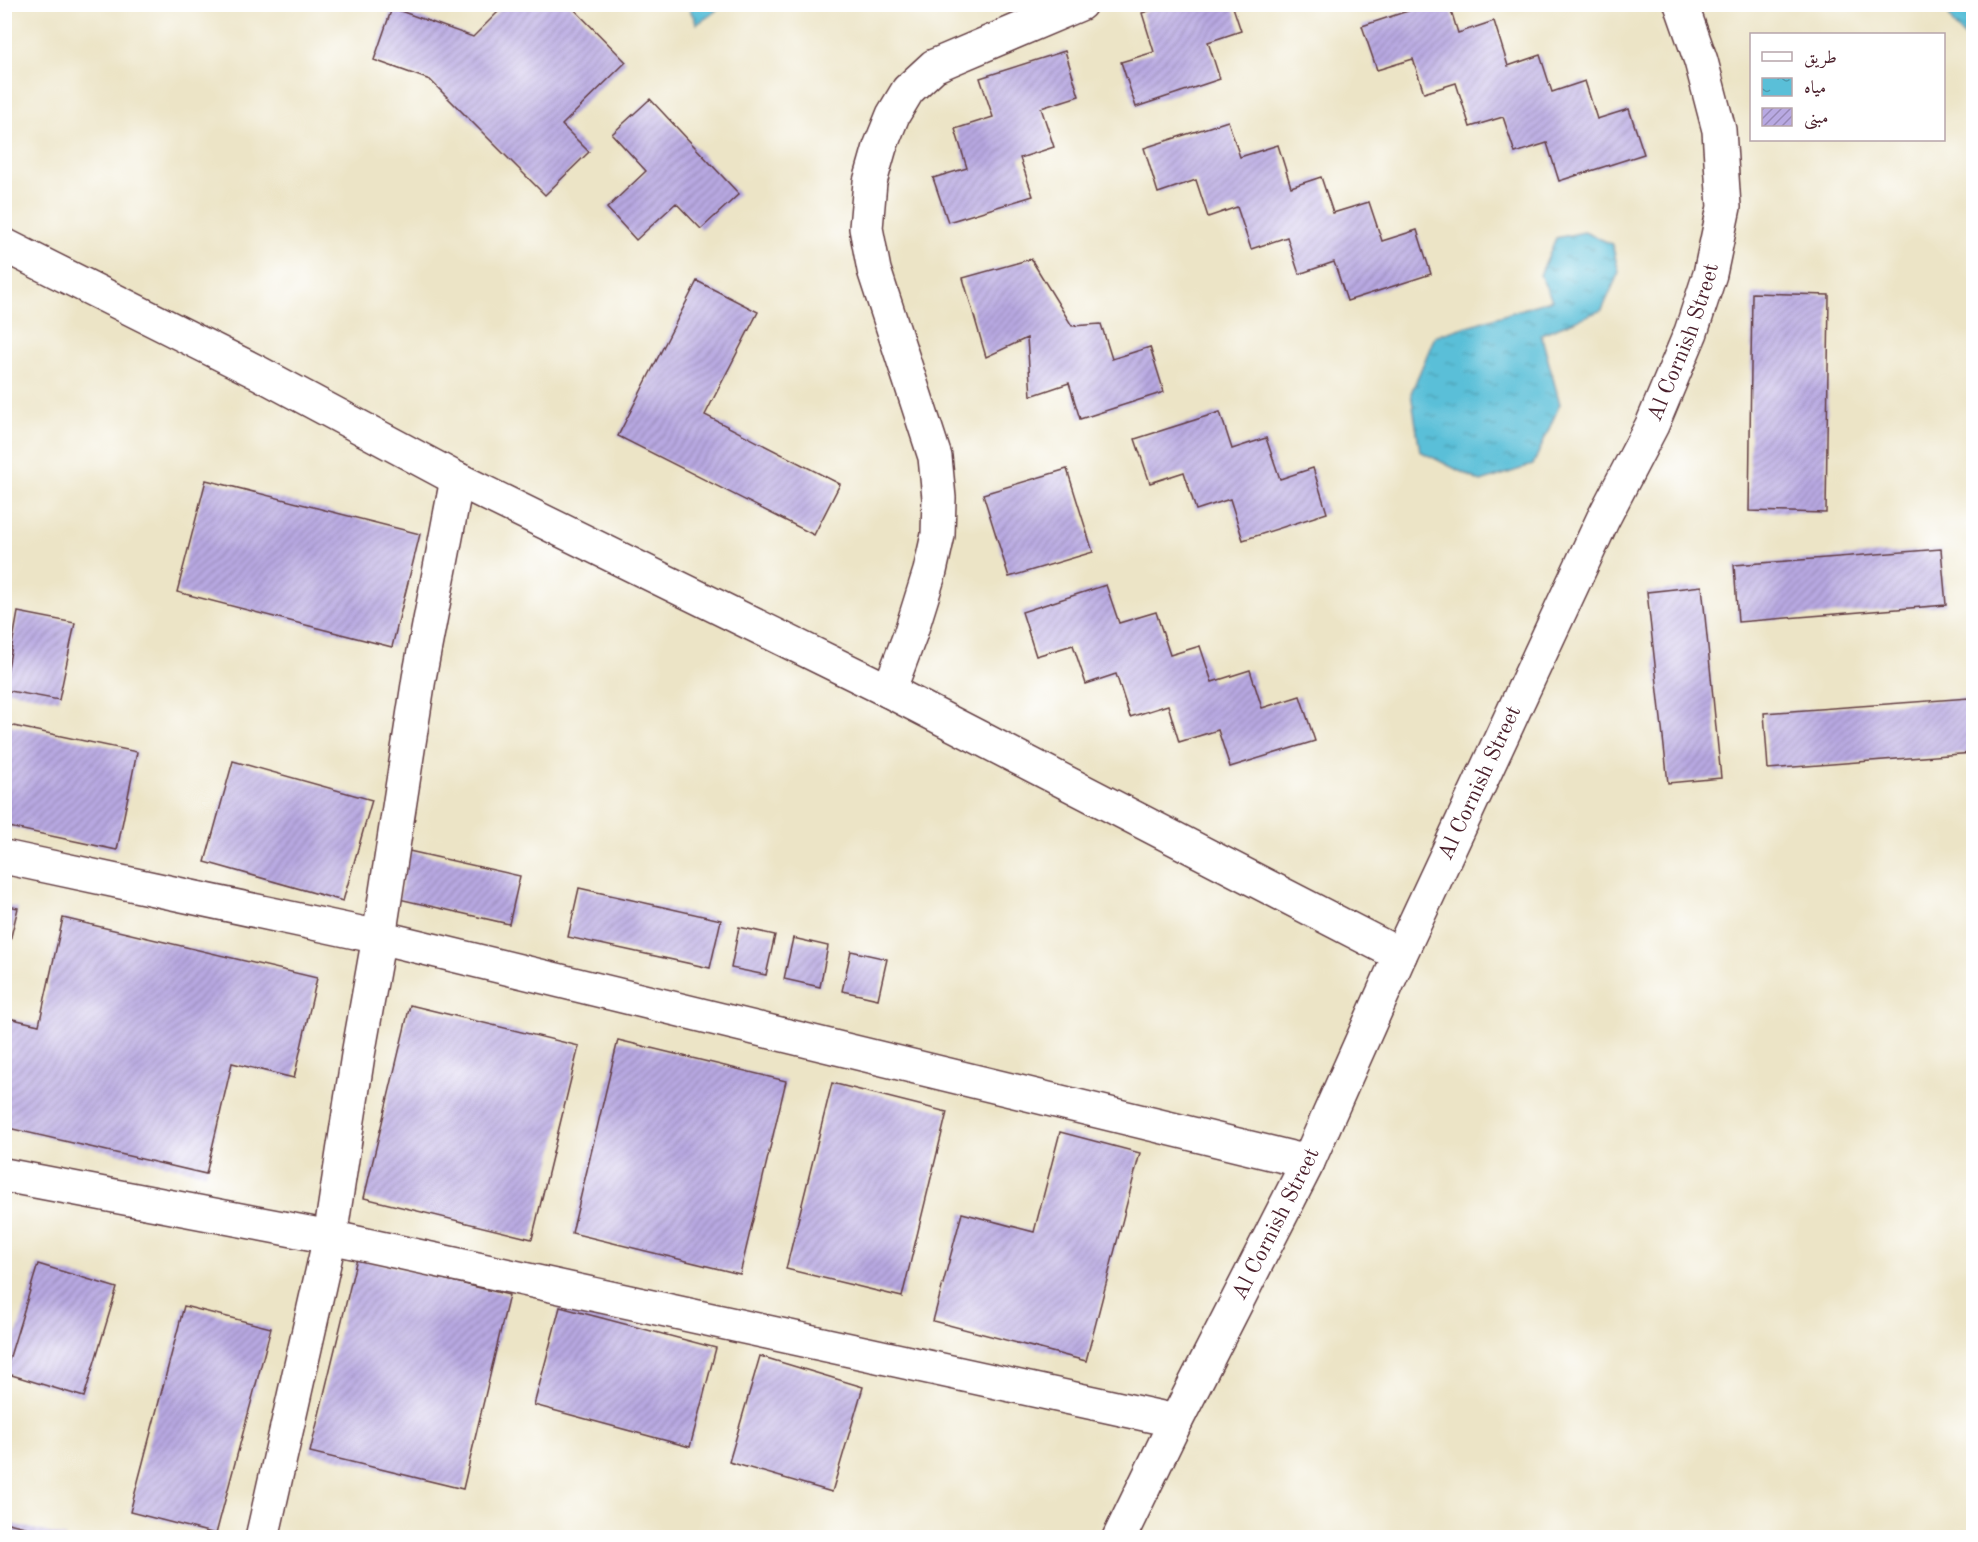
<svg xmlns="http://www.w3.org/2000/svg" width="1978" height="1542" viewBox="0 0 1978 1542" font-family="'Old Standard TT',Amiri,serif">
<defs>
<pattern id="water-ripples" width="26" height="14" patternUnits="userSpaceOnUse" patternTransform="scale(1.5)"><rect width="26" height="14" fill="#5abfd8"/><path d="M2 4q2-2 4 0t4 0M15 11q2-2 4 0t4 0" fill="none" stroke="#4c9baf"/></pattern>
<pattern id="building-hatch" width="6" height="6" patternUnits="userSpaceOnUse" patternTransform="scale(1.5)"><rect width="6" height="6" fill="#b8a9e2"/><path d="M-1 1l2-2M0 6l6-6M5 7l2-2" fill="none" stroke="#9889b7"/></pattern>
</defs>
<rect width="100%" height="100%" fill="#fff"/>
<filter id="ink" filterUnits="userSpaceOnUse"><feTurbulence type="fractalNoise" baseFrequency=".0167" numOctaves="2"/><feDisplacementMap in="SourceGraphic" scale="12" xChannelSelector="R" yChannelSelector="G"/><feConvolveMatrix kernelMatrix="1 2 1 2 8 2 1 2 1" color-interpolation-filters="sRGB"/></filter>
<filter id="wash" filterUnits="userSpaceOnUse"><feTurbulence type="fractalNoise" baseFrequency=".008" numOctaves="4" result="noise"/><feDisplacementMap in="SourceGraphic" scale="24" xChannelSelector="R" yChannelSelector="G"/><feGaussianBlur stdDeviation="1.35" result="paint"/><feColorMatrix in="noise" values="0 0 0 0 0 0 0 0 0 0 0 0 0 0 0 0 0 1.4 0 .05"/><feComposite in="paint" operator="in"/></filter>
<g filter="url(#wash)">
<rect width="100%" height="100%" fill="#ece4c6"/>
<path fill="url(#water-ripples)" stroke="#526f82" stroke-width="1.5" d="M693 5V4L723 5 709 16 697 24 689 8Z
M1945 5H1973V45L1954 26Z
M1584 232 1612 244 1619 272 1602 310 1541 334 1560 404 1533 465 1481 482 1420 451 1411 393 1435 336 1552 300 1540 275 1556 238Z"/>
<g id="blocks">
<path fill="url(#building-hatch)" d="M506 4H569L626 62 562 125 589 152 545 195 430 80 374 60 392 8 473 37Z
M1170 4H1232L1241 31 1208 42 1220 79 1136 107 1121 62 1154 52 1142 13Z
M1429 4H1449L1458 33 1494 21 1508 66 1540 55 1552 92 1585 81 1597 119 1629 109 1644 154 1559 181 1547 143 1515 153 1503 117 1470 127 1456 83 1424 93 1413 59 1377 70 1362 26Z
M1065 51 1079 96 1041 108 1054 147 1020 158 1033 196 948 222 933 178 967 168 955 129 993 117 980 78Z
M650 99 739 194 701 229 676 203 636 240 607 208 646 171 612 134Z
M1228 121 1240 157 1278 145 1291 187 1321 177 1333 213 1369 202 1382 241 1417 230 1431 274 1347 301 1334 262 1299 274 1287 237 1251 249 1237 207 1208 217 1196 180 1158 193 1144 148Z
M1031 259 1072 326 1101 324 1112 359 1150 347 1164 392 1080 419 1069 383 1031 396 1027 338 986 357 963 278Z
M697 281 758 312 705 415 840 484 814 535 618 436Z
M1752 293 1829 295 1826 513 1749 511Z
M1220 412 1232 449 1266 438 1280 479 1313 468 1327 513 1243 540 1230 499 1196 510 1184 472 1150 483 1135 439Z
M1067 469 1093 552 1009 577 983 494Z
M206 480 420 534 392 647 177 592Z
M1941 549 1946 605 1738 622 1734 565Z
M1106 585 1119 623 1156 612 1170 655 1200 646 1212 682 1250 670 1262 708 1300 696 1315 741 1230 767 1218 730 1179 742 1168 705 1130 717 1116 674 1086 684 1073 645 1036 656 1022 612Z
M1702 586 1721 778 1668 783 1647 592Z
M18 612 75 623 59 700 4 690Z
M1969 698 1973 753 1768 769 1764 713Z
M4 724 137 752 117 850 4 826Z
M233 761 372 800 343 901 205 862Z
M409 851 520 876 509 924 399 899Z
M579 888 721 920 710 968 568 937Z
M4 905 18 908 5 961 4 960Z
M63 918 317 978 294 1078 232 1063 206 1174 4 1127V1017L39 1025Z
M739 927 775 935 766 975 731 968Z
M793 938 828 946 820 987 784 979Z
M851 951 887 959 878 999 842 991Z
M410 1005 579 1046 532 1239 364 1198Z
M618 1040 786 1081 740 1274 572 1233Z
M832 1083 947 1112 902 1297 786 1269Z
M1060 1132 1140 1153 1086 1361 933 1321 962 1213 1034 1232Z
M357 1258 509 1295 463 1489 310 1452Z
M38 1264 117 1288 84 1397 5 1373Z
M184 1306 271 1328 216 1534 130 1512Z
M560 1307 716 1348 690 1447 534 1405Z
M760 1356 863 1387 832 1492 729 1462Z
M4 1522 66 1537V1538H4Z"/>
</g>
</g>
<g filter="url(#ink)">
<use href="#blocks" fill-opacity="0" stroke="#623d42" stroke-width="1.5"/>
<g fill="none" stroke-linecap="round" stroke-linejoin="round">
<defs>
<g id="street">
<path d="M4 245 259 373 457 479 889 691 1400 955"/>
<path d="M889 691 910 635 930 571 938 535 939 498 935 457 874 270 866 228 870 182 880 147 893 115 908 90 934 66 1080 4"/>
<path d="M4 857 379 937 1308 1162"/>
<path d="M4 1175 330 1237 1176 1421"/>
<path d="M262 1538 330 1237 358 1055 379 937 419 678 457 479"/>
<path id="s1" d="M1119 1538 1176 1421 1308 1162 1400 955 1603 519 1652 425 1691 332 1710 274 1724 207 1719 130 1701 61 1681 4"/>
</g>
</defs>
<use href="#street" stroke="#623d42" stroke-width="36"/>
<use href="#street" stroke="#fff" stroke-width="33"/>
</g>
</g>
<g text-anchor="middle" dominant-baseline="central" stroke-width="6" stroke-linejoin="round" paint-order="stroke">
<g font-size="22" fill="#4a1f2b" stroke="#fff">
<text stroke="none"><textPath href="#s1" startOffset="1323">Al Cornish Street</textPath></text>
<text stroke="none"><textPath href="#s1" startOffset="837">Al Cornish Street</textPath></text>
<text stroke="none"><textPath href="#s1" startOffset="351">Al Cornish Street</textPath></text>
</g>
</g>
<rect width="1978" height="1542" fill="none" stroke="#fff" stroke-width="24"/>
<rect x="1750" y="33" width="195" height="108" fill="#ffffff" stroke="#b7a5aa" stroke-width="1.5"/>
<rect x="1762" y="52" width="30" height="9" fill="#ffffff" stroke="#b7a5aa" stroke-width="1.5"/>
<text x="1804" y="63" font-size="18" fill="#4a1f2b">طريق</text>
<rect x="1762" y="78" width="30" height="18" fill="url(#water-ripples)" stroke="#b7a5aa" stroke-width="1.5"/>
<text x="1804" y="93" font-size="18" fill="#4a1f2b">مياه</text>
<rect x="1762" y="108" width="30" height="18" fill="url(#building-hatch)" stroke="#b7a5aa" stroke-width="1.5"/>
<text x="1804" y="123" font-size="18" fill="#4a1f2b">مبنى</text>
</svg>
